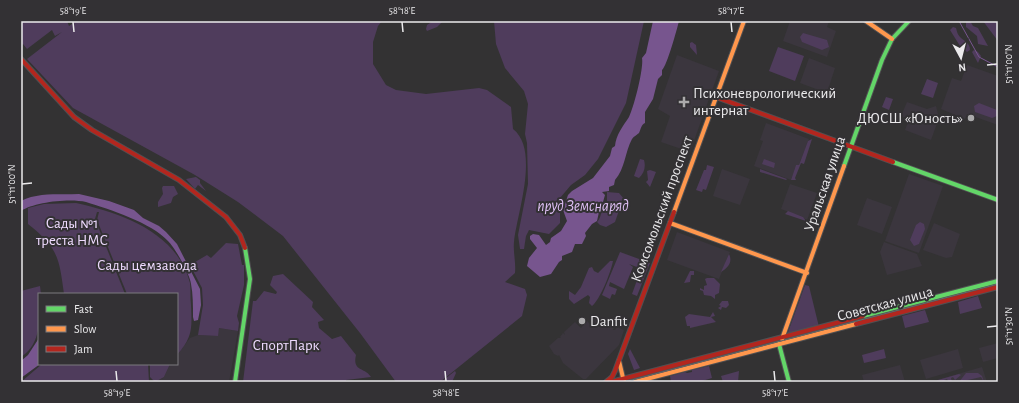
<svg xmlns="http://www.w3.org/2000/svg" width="1019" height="403" viewBox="0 0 1019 403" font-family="'Alegreya Sans',sans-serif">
<rect width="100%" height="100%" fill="#333233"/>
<path fill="#3b363e" d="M790 21H829L827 27 836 31 827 57 783 41Z
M677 55 719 71 690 152 661 142 670 116 658 109Z
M809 58 835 68 827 93 800 83Z
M967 65 998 76V125L967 114 965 119 941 109 952 78 961 81Z
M907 102 927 109 936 106 939 118 931 140 905 130 909 119 901 116Z
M766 123 809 139 799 165H796L791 180 754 166 763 141 760 140Z
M722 169 750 179 740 205 713 196Z
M909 174 943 186 919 253 885 241Z
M790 184 817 193 807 220 803 218V217L781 209Z
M867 198 892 207 882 234 857 225Z
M934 223 960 234 952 257 946 258 923 250Z
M677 232 730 252 719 279 667 260Z
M884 242 917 254 922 266 887 275 880 252Z
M596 318 614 327 613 330H615L617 327 624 330 619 345 586 379H583L563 363 559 355 558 356 554 354 549 346 558 338H561L560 337 563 333 565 335 564 332 575 322 581 328 587 321 590 324Z
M219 328 238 331 229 382H155L164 377 170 364H177V355L190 338 198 335 217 336Z
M998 343V358L983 362 979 348Z
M958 349 963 368 926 379 920 360Z
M900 365 905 382H864L862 375Z
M982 367 987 382H937V380Z"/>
<path fill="#4f3c5c" d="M21 21H67L69 26 76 21H382L378 26 373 42V64L386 85 396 90 426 94 479 88 487 90 511 107 513 129C540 150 517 213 514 242 513 252 516 262 515 273L505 282 525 289 527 295 522 316 440 382H396L360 333 283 236 238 202 195 175 73 108 27 59 62 32 55 36 52 30 27 49 23 44 21 45Z
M433 21H443L437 27 427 31 426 29 427 25Z
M494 21H644L626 103 598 159 585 175 571 185 560 198V223L549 234 529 230 526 236 524 249H520L518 235 528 184 527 143 525 134 528 104 524 91 505 68 496 44Z
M966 21H970L973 26 978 28 988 46 978 44 977 36 966 27Z
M983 21H998V41Z
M953 27 956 28C957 31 957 34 960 37 964 41 970 43 970 50L967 52 960 46 950 30Z
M803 33 827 40 829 47 822 50 802 42 800 37Z
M692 42 696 45 697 55 690 47V43Z
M778 47 804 56 795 81 769 71Z
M974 50 978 52 981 56 978 63 972 52Z
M927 79 938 83 933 98 921 94Z
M886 97 893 99 889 110 882 107Z
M979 103 997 110V116L992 118 975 112 974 106Z
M812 139 804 164 801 163 795 178 796 180H791L796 165H799L808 141Z
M640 159 644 160C646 167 644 174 639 178L634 176Z
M764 159 775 163 774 168 762 164Z
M707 165 714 167 706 190 703 189 702 192 696 190 704 170H706Z
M760 169 787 179 786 180 760 172Z
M650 170 656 172 650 187 646 182 648 180 647 171Z
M196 177 200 180V183L206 191 198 185 195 189 186 179Z
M163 186H174L178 194 173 197 171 203 158 207V202L163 194 162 188Z
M607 192 619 193 624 199V207L621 205 615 222 606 227 600 225 597 222C602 217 600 210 607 201Z
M76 203C121 213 177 232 190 283 191 290 190 298 191 305 192 328 193 337 177 355V294H127L97 220 99 212H97L95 219 125 294H64C59 257 58 248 28 224V208L44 204Z
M788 211 803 217 806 221 785 214Z
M920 222 924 224 925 229 919 244 914 246 910 240 916 225Z
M226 243 238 244 242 265H244V285L237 316 239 323 238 331 219 328 218 336 198 335 203 305 202 288 190 265 207 255 211 258Z
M620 252 650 263 637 296 632 294 640 272 642 269 629 264 633 267 624 289 610 282 609 286 617 289 615 295 612 294 610 299 602 295Z
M729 254C733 262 728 268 721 272Z
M610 261H613C611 272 600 300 592 306L589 303 590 297 588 295 574 304 569 299V291L575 295 581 287 589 268 592 267 594 271 598 273Z
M690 271H694V275H691L690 282 684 283Z
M283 274 313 302 312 307 324 320 318 322 319 328 332 339 341 336 356 355C352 372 365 367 371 377L346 380V382H243L253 301H256L264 291 276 294 277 292 270 285 273 276Z
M707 278H714L720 284 719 293 715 295V299L711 296 704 295 703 291 700 290V288L704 290V286L707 285 705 279Z
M805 285 809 286 819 327 787 335Z
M40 286 41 294H39C39 316 43 343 21 357V291Z
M978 296 982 308 960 314 958 302Z
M722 301H728L729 305 726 308 722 307 721 310 718 308 721 306 719 305Z
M925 310 929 322 905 328 902 316Z
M713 312 715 316 711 317 716 322 690 328V326H687L685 317 689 314 710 317Z
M630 349 640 368 634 370 628 354Z
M884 349 886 358 864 363 862 355Z
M42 364H148L149 382H21Z
M150 364H170L164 377 155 382 150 377Z
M709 366 712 378 699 382H671L670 376 685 372 687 373 692 372V370Z
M455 371 456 373 452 382H441Z
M739 371 738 382H723L721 376Z
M966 373H978L982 376 984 382 981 377 959 382Z
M959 374 961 375 955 380 953 377 951 378 952 382H949L947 379 944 380 948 382 938 380Z"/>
<path fill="#77558e" d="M653 21H679C677 29 667 66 662 70V75L658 79 653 99 645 112V123C641 125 641 129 639 133 637 135 634 136 632 139 625 152 625 169 615 180L614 185 609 187V191L602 192 605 195 603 202 601 203 597 221 592 224 585 233 586 236 582 244H575L572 252 562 256V260L559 262 551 274 540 277 527 266 529 258 537 248 530 239V236L533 234 539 235 546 245 550 242 551 238 561 231 567 221 563 210 568 195 572 191 593 178 610 156 612 148 615 146C616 135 623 126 629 117 634 107 644 68 642 58L646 53Z
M79 194 109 201 134 210 143 218 159 226 166 232 177 244 200 289 201 305 198 320 194 321 193 317C193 306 193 294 191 284 190 274 175 248 168 241 152 223 109 209 86 202 70 198 34 202 21 211V201C38 192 60 195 79 194Z
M39 338 40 364 21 378V361L28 355Z"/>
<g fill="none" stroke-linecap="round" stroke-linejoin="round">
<path stroke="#77558e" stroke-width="1" d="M959 21 979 57 998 67"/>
<defs>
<path id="fast" d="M893 162 998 200
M844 166 882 60 892 39 909 21
M863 316 998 281
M779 344 789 382
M235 382 250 279 245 248"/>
<path id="slow" d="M866 21 892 39
M674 212 744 21
M670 223 807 273
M782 339 844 166
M619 361 624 382
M635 382 856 324"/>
<path id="jam" d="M21 59 74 117 92 130 179 180 226 217 240 235 245 248
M716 97 893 162
M856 324 998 287
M606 382 612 377 615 371 674 212
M611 382 863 316"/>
</defs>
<use href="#fast" stroke="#515052" stroke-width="6"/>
<use href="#slow" stroke="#515052" stroke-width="6"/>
<use href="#jam" stroke="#515052" stroke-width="6"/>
<use href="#fast" stroke="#63d668" stroke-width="4"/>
<use href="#slow" stroke="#ff974d" stroke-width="4"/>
<use href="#jam" stroke="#b3261e" stroke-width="4"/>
<path stroke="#696869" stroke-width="1" d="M624 382 998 284"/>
</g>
<path fill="none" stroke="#ebeaec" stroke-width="1.5" d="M73 22 74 32M402 22 403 32M731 22 732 32M987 65 997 64M22 184 32 183M987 327 997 326M116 371 117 381M445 371 446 381M774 371 775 381"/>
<g fill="#abaaab" stroke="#333134" stroke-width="1.5">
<path d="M682 96h4v4h4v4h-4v4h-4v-4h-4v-4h4z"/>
<circle cx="971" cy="118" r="4"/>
<circle cx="582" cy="321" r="4"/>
</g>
<g text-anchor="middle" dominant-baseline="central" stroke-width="4" stroke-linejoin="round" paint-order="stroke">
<g font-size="15" fill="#ebeaec" stroke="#333134" text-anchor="start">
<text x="693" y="93">Психоневрологический<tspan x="693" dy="17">интернат</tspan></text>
<text x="963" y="118" text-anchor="end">ДЮСШ «Юность»</text>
<text x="590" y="321">Danfit</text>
</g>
<g font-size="15" fill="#ebeaec" stroke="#333134">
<text transform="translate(825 184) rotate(-71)">Уральская улица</text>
<text transform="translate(662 209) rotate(-70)">Комсомольский проспект</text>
<text transform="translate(885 304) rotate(-15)">Советская улица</text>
</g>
<g font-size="15" fill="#efdbff" stroke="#333134">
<text x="72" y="223">Сады №1<tspan x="72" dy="17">треста НМС</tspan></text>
<text x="147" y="265">Сады цемзавода</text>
<text x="286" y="345">СпортПарк</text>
</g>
<g font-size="16" font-style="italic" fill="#ddbef3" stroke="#333134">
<text x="583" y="206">пруд Земснаряд</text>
</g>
</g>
<rect width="1019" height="403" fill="none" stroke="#333134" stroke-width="44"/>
<rect x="38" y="293" width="140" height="72" fill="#333134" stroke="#7d7b7e"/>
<rect x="46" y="306" width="20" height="6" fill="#63d668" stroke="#7d7b7e"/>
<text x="74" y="313" font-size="12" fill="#ebeaec">Fast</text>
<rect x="46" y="326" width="20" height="6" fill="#ff974d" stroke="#7d7b7e"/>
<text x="74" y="333" font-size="12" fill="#ebeaec">Slow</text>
<rect x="46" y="346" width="20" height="6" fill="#b3261e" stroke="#7d7b7e"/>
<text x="74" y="353" font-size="12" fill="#ebeaec">Jam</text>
<g transform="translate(961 58) rotate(173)" stroke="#333134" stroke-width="3" paint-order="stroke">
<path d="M0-3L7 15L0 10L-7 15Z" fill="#ebeaec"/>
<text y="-6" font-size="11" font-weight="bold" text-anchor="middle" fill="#ebeaec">N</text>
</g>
<rect x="22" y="22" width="975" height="359" fill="none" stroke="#ebeaec" stroke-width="1.5"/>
<g font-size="10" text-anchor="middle" fill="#ebeaec">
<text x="73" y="14">58°19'E</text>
<text x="402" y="14">58°18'E</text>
<text x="731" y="14">58°17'E</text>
<text transform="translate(1008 64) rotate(-90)" y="4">51°11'00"N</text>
<text transform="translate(11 184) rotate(-90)" y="4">51°11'00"N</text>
<text transform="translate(1008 326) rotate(-90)" y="4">51°11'30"N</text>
<text x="117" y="396">58°19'E</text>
<text x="446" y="396">58°18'E</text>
<text x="775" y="396">58°17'E</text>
</g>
</svg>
